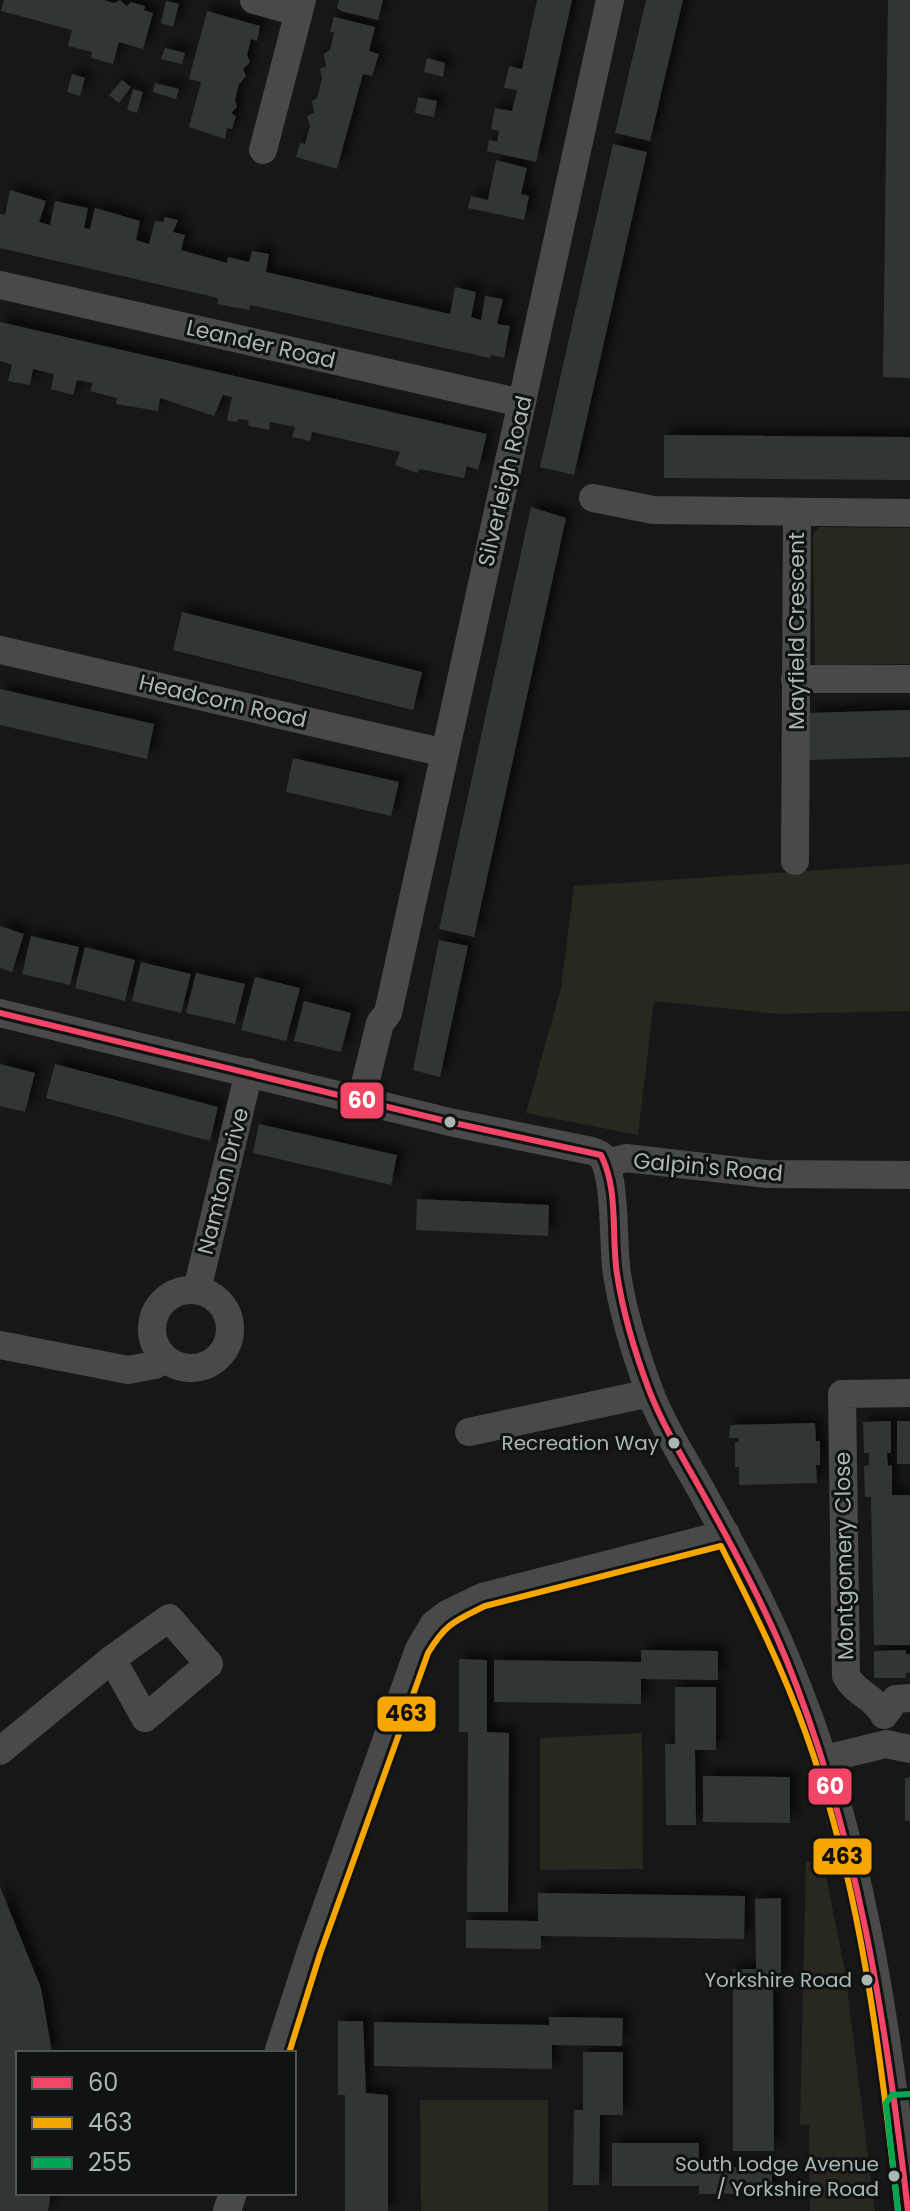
<svg xmlns="http://www.w3.org/2000/svg" width="910" height="2211" viewBox="0 0 910 2211" font-family="Poppins,sans-serif">
<defs>
<filter id="shadow"><feDropShadow dx="7" dy="-7" stdDeviation="4" flood-color="#0009"/></filter>
</defs>
<rect width="100%" height="100%" fill="#171717"/>
<path fill="#282821" d="M819 527 910 528V664L815 665 813 534Z
M910 864V1011L779 1014 654 1001 638 1135 526 1113 561 988 574 886Z
M642 1733 643 1869 540 1870V1738Z
M823 1861 845 1971 875 2211H810L809 2125 800 2124 806 1862Z
M420 2100H548V2211H421Z"/>
<path fill="#333534" filter="url(#shadow)" d="M4 0H104L114 3 120 0 127 6 131 2 145 6 144 10 153 13 143 49 119 42 113 64 91 58 92 52 68 46 72 30 1 11Z
M339 0H383L378 20 341 11 337 8Z
M537 0H572L536 162 487 151 489 140 497 142 499 131 491 129 495 108 512 111 517 90 504 88 509 66 522 69Z
M646 0H683L650 141 615 133Z
M888 0H910V378L883 377Z
M166 1 179 4 173 27 161 23Z
M207 11 260 26 257 41 251 39 247 55 250 62 243 69 246 76 239 84 235 100 237 107 231 113 236 116 232 129 227 128 225 139 189 127 201 82 189 79Z
M334 17 375 27 369 51 379 54 372 76 363 74 337 169 296 157 300 143 305 144 310 126 307 116 314 113 312 101 317 98 322 79 320 69 326 66 324 54 330 50 334 33 330 31Z
M165 48 185 53 182 64 161 59Z
M427 58 445 63 443 77 424 72Z
M72 74 85 78 80 96 67 92Z
M122 80 131 87 119 103 109 95Z
M155 83 179 89 176 99 153 92Z
M133 89 143 92 137 113 127 110Z
M418 97 437 101 434 117 415 113Z
M613 144 647 152 574 475 540 467Z
M496 160 527 168 521 194 529 196 524 220 468 208 471 196 488 200Z
M10 190 46 201 39 222 50 225 55 201 88 208 84 228 90 229 95 208 140 221 136 240 149 244 155 221 163 222 165 217 178 220 173 232 185 235 181 250 227 263 228 257 249 262 252 251 269 254 266 272 450 314 455 287 476 292 471 317 481 320 485 296 503 299 497 324 510 326 504 358 491 355 490 358 250 305 249 310 217 304 218 298 0 248V214L5 215Z
M0 322 487 434 478 470 467 466 464 478 420 469 417 473 395 465 400 452 312 432 310 441 292 437 295 427 270 422 269 430 249 426 248 420 239 419 236 422 227 420 232 397 223 395 214 416 160 398 158 411 116 404 117 398 90 391 93 383 77 380 73 395 51 389 54 374 33 369 30 385 8 381 12 365 0 361Z
M664 435 910 437V480L664 478Z
M531 507 566 518 474 937 439 929Z
M182 612 422 672 413 710 173 650Z
M0 689 154 724 147 759 0 725Z
M910 710V757L808 760 807 713Z
M293 758 399 782 391 816 286 792Z
M0 926 24 934 12 972 0 968Z
M31 936 79 947 70 985 22 974Z
M439 940 468 946 440 1077 413 1070Z
M85 947 135 960 125 1001 75 988Z
M141 962 191 974 181 1013 132 1001Z
M196 973 245 984 235 1024 186 1013Z
M255 977 300 988 286 1041 241 1030Z
M304 1001 351 1013 341 1052 294 1041Z
M0 1064 35 1073 25 1112 0 1106Z
M55 1064 218 1107 210 1141 46 1098Z
M259 1124 397 1155 391 1185 253 1153Z
M417 1199 549 1205 548 1236 416 1230Z
M891 1421V1453H887L888 1466 892 1465V1495H910V1645H874L871 1497H865L864 1466 869 1465V1453H864L863 1422Z
M897 1421H910V1464H897Z
M815 1423 816 1441H820V1465H816L817 1483 739 1485V1467H735V1442H739V1438H729L730 1425Z
M641 1650 718 1651V1680L641 1679V1704L494 1702V1660L641 1662Z
M906 1650V1654H910V1673H906V1678H874V1651Z
M459 1659 487 1660V1732L509 1733 508 1912H467L468 1732H459Z
M675 1687H716V1750H695L696 1825H666L665 1744H675Z
M703 1776 790 1777V1823L703 1822Z
M910 1777V1821H905V1778Z
M0 1887 41 1988 52 2053H18V2193H51L48 2211H0Z
M538 1893 745 1896 744 1939 541 1936V1949L466 1948V1920L538 1921Z
M781 1898V1976H773L774 2151H733V1969H756L755 1899Z
M549 2017 623 2018 622 2046 552 2045V2069L374 2066V2022L549 2025Z
M338 2021H363L366 2093 388 2095V2211H345V2095H338Z
M583 2052H623V2115H600L599 2185H573L574 2110H583Z
M612 2143H699V2167H772V2194H699V2186H612Z"/>
<g fill="none" stroke-linecap="round" stroke-linejoin="round">
<path stroke="#474a49" stroke-width="28" d="M254 0 298 12
M263 150 302 0
M0 285 522 403
M593 498 653 510 910 513
M0 650 445 753
M795 679H910
M795 861 797 512
M0 1013 454 1123 592 1151 601 1155C617 1177 612 1243 617 1274 623 1313 635 1352 649 1390 663 1427 686 1462 705 1497 734 1550 763 1603 786 1659 862 1837 886 2021 908 2211
M361 1100 380 1023 388 1013 610 0
M607 1163 626 1158 766 1174 910 1175
M197 1290 249 1072
M152 1329a39 39 0 1 1 78 0a39 39 0 1 1-78 0Z
M0 1345 128 1370 155 1365 164 1359
M910 1393 842 1394 846 1676C856 1694 875 1697 884 1715L896 1699 910 1698
M469 1432 650 1393
M0 1751 112 1659 169 1618 209 1664 145 1718 112 1659
M825 1759 886 1744 910 1749
M278 2053 311 1951 419 1649 434 1624 447 1614 482 1597 726 1534
M227 2211 233 2193"/>
<defs>
<path id="bus-1" d="M0 1013 454 1123 601 1155C619 1191 611 1235 617 1274 623 1313 635 1353 649 1390 663 1426 683 1458 702 1492 732 1546 762 1601 786 1659 858 1836 886 2022 908 2211"/>
<path id="bus-2" d="M289 2053 320 1954 428 1653C446 1623 455 1621 485 1606L721 1546C752 1607 783 1669 806 1734 861 1887 880 2051 898 2211"/>
<path id="bus-3" d="M898 2211 886 2103 892 2095 910 2094"/>
</defs>
<use href="#bus-1" stroke="#111313" stroke-width="12"/>
<use href="#bus-2" stroke="#111313" stroke-width="12"/>
<use href="#bus-3" stroke="#111313" stroke-width="12"/>
<use href="#bus-1" stroke="#f34667" stroke-width="6"/>
<use href="#bus-2" stroke="#f7a600" stroke-width="6"/>
<use href="#bus-3" stroke="#00a651" stroke-width="6"/>
</g>
<g fill="#a9b8b2" stroke="#111313" stroke-width="3">
<circle cx="450" cy="1122" r="7"/>
<circle cx="674" cy="1443" r="7"/>
<circle cx="867" cy="1980" r="7"/>
<circle cx="894" cy="2176" r="7"/>
</g>
<g text-anchor="middle" dominant-baseline="central" stroke-width="6" stroke-linejoin="round" paint-order="stroke">
<g font-size="20" fill="#a9b8b2" stroke="#111313" text-anchor="end">
<text x="659" y="1443">Recreation Way</text>
<text x="852" y="1980">Yorkshire Road</text>
<text x="879" y="2164">South Lodge Avenue<tspan x="879" dy="25">/ Yorkshire Road</tspan></text>
</g>
<g font-size="22" fill="#a9b8b2" stroke="#111313">
<text transform="translate(261 344) rotate(13)">Leander Road</text>
<text transform="translate(505 481) rotate(-77)">Silverleigh Road</text>
<text transform="translate(796 631) rotate(-90)">Mayfield Crescent</text>
<text transform="translate(223 701) rotate(13)">Headcorn Road</text>
<text transform="translate(708 1167) rotate(5)">Galpin's Road</text>
<text transform="translate(223 1181) rotate(-76)">Namton Drive</text>
<text transform="translate(844 1556) rotate(-91)">Montgomery Close</text>
</g>
</g>
<g stroke="#111313" stroke-width="3">
<rect x="339" y="1081" width="46" height="39" rx="8" fill="#f34667"/>
<rect x="376" y="1695" width="61" height="38" rx="8" fill="#f7a600"/>
<rect x="807" y="1767" width="46" height="39" rx="8" fill="#f34667"/>
<rect x="812" y="1837" width="61" height="39" rx="8" fill="#f7a600"/>
</g>
<g font-size="22" text-anchor="middle" font-weight="bold" fill="#fff">
<text x="362" y="1108">60</text>
<text x="830" y="1794">60</text>
</g>
<g font-size="22" text-anchor="middle" font-weight="bold" fill="#111">
<text x="406" y="1721">463</text>
<text x="842" y="1864">463</text>
</g>
<rect x="16" y="2051" width="280" height="144" fill="#111313" stroke="#4e5553" stroke-width="2"/>
<rect x="32" y="2077" width="40" height="12" fill="#f34667" stroke="#4e5553" stroke-width="2"/>
<text x="88" y="2091" font-size="24" fill="#a9b8b2">60</text>
<rect x="32" y="2117" width="40" height="12" fill="#f7a600" stroke="#4e5553" stroke-width="2"/>
<text x="88" y="2131" font-size="24" fill="#a9b8b2">463</text>
<rect x="32" y="2157" width="40" height="12" fill="#00a651" stroke="#4e5553" stroke-width="2"/>
<text x="88" y="2171" font-size="24" fill="#a9b8b2">255</text>
</svg>
